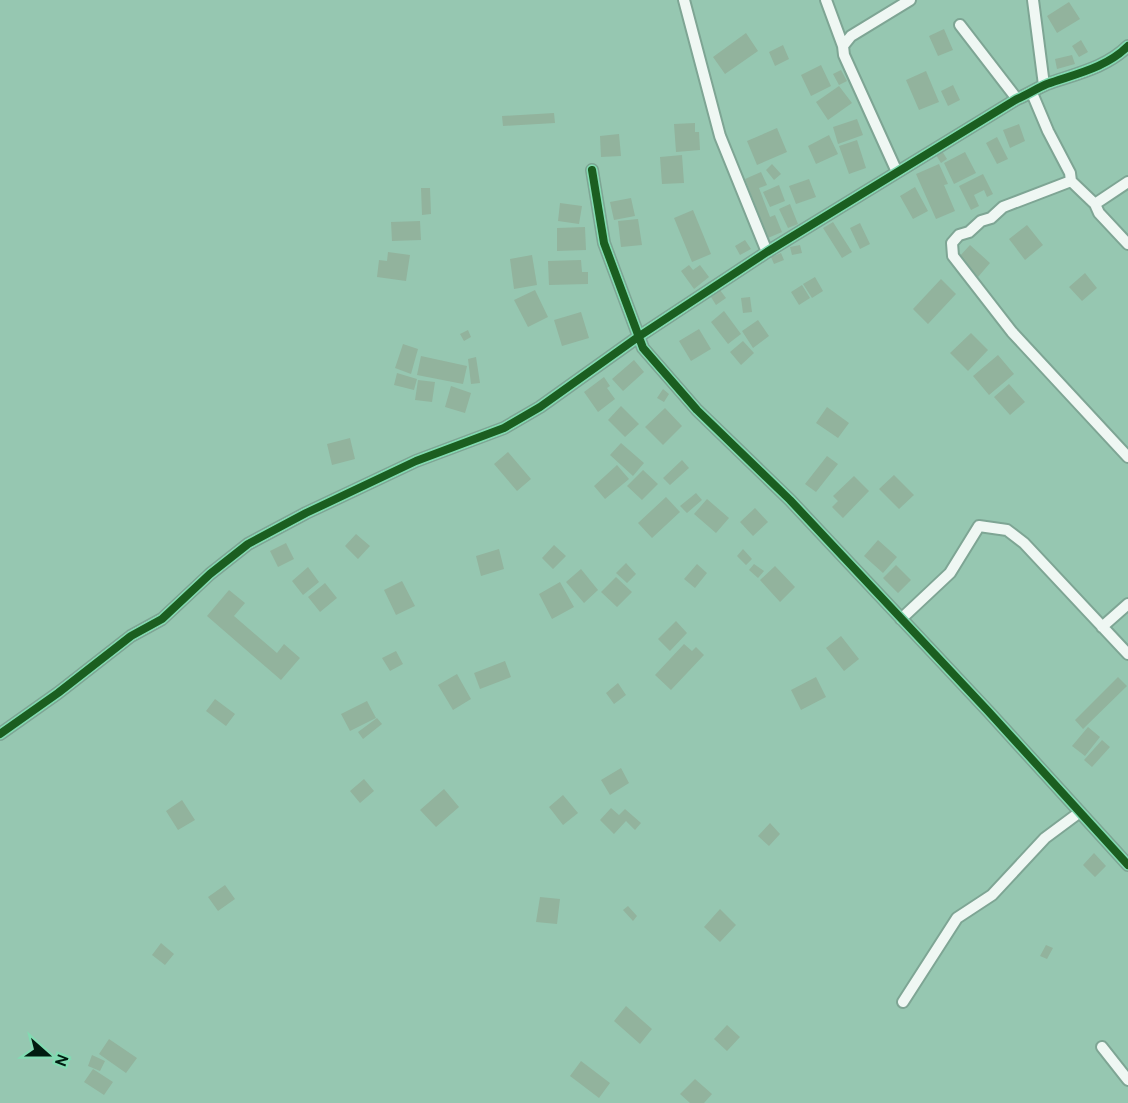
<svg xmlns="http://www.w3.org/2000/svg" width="1128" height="1103" viewBox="0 0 1128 1103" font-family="Cabin,sans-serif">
<rect width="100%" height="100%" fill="#96c7b1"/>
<path fill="#92b39d" d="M1069 2 1080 19 1057 33 1047 16Z
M944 29 953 50 938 56 929 36Z
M746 33 758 51 725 74 713 57Z
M1081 40 1088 52 1079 57 1072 46Z
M783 45 789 59 775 66 769 52Z
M1072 55 1075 64 1057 69 1055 59Z
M821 65 831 86 811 96 801 75Z
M841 70 847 81 839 85 833 74Z
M926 71 939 102 919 110 906 80Z
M953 85 960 100 948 106 941 91Z
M839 86 852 103 828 120 816 102Z
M554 113 555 123 503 126 502 116Z
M857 119 863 135 838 144 833 127Z
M695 123V132H699L700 150 676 152 674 124Z
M1019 124 1025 141 1010 148 1003 130Z
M777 128 787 152 757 165 747 141Z
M619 134 621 156 601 157 600 136Z
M829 135 838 154 816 164 808 146Z
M997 137 1008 159 997 164 986 143Z
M857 140 866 168 849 174 839 146Z
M942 151 947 159 941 163 936 155Z
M965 152 976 173 954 184 944 163Z
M682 155 684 183 662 184 660 157Z
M772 164 781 174 774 180 766 170Z
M939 164 948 184 944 185 955 211 936 219 916 174Z
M761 172 767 185 759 188 770 217 775 215 782 232 768 238 745 179Z
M983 174 993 194 987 197 984 190 974 195 979 206 971 210 959 186Z
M809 179 816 197 796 204 789 186Z
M779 185 785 201 770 207 763 192Z
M915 187 928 211 913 219 900 196Z
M421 188H430L431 214 422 215Z
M631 198 635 216 614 220 610 202Z
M560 203 582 206 579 224 558 221Z
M790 204 798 224 788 228 779 209Z
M693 210 711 254 692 262 674 218Z
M638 219 642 245 621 247 618 221Z
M420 221 421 240 392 241 391 222Z
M833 222 852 252 842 258 823 228Z
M860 223 870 244 860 249 850 228Z
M1027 225 1043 245 1025 260 1009 239Z
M585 227 586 250 557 251V228Z
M745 240 751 249 740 255 735 246Z
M800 245 802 253 792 255 790 247Z
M970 245 990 263 978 277 958 258Z
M388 252 410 255 406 281 377 277 379 260 387 261Z
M781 253 784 260 774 264 771 257Z
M532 255 537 285 514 289 510 259Z
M581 260 582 272H588V284L549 285 548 261Z
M689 265 693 270 700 265 709 277 694 289 681 271Z
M1085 273 1097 288 1082 301 1069 287Z
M815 277 823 291 812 298 803 284Z
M941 279 956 294 928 324 913 309Z
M802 285 810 298 799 305 791 292Z
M535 290 548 317 528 327 514 300Z
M720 290 726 298 716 305 711 297Z
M750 297 752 312 743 313 741 298Z
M724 311 741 334 728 344 711 322Z
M581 312 589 338 562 346 554 320Z
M758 320 769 336 753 348 742 331Z
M699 329 711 349 691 361 679 341Z
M468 330 471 337 464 341 460 334Z
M971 333 988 350 968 371 950 353Z
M743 341 754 353 741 365 730 352Z
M403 344 418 349 411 374 395 368Z
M998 355 1014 374 989 395 973 376Z
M421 356 467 366 463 384 417 375Z
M476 357 480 383 471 384 468 359Z
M634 360 644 372 623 391 612 379Z
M397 373 417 379 414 390 394 385Z
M604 377 610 386 607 388 615 399 598 412 584 392Z
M418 380 435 382 432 402 415 400Z
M1009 384 1025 402 1010 415 994 397Z
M451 386 471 393 465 413 445 407Z
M663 389 669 394 664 402 657 398Z
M621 406 639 424 625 437 608 420Z
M827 407 849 423 838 438 816 423Z
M665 408 682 426 663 445 645 427Z
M350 438 355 459 332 465 327 444Z
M621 443 644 463 633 476 610 455Z
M508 452 531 479 517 491 494 464Z
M827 456 838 464 816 492 805 484Z
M682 460 689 468 670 485 663 478Z
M617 465 629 479 605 499 594 486Z
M643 470 658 484 642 500 627 486Z
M894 475 914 495 899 509 879 489Z
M854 476 869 491 843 518 832 507 838 501 833 496Z
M696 493 702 500 687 513 680 506Z
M666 497 680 512 652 538 638 523Z
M707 499 729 518 716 533 694 514Z
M755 508 768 522 753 536 740 522Z
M356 534 370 546 358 559 345 546Z
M878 540 897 557 883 573 864 556Z
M286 543 294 559 278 567 270 551Z
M554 545 566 556 553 569 542 558Z
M499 549 504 569 481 576 476 556Z
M743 549 752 559 746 565 737 556Z
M626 563 636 574 627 583 616 573Z
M697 564 707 573 695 588 684 579Z
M754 564 764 571 758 578 749 570Z
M896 565 911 580 898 593 883 578Z
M775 566 795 587 780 602 760 580Z
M308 567 319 582 303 595 292 581Z
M581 569 598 590 584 603 566 582Z
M616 577 632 592 617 607 601 592Z
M402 581 415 606 396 615 384 590Z
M560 582 574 607 552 619 539 594Z
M325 583 337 598 320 612 308 597Z
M229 590 245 603 234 616 277 653 284 644 300 658 281 680 207 616Z
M676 621 687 633 670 651 658 639Z
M841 636 859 659 844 671 826 648Z
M684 644 692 651 696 647 704 655 671 690 655 675Z
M396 651 403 664 390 671 382 658Z
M505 661 511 677 480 689 474 673Z
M457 674 471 699 453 710 438 685Z
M816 677 826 697 801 710 791 690Z
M1118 677 1127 686 1083 729 1075 720Z
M618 683 626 695 614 704 606 693Z
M215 699 235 714 226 726 206 711Z
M367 701 376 718 350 731 341 714Z
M377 718 382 724 363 739 358 732Z
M1088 727 1100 737 1085 756 1072 746Z
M1102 740 1110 747 1092 767 1084 760Z
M621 768 629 783 610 795 601 780Z
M364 779 374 791 360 803 350 791Z
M444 789 459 807 436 827 420 810Z
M563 795 578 813 563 825 549 807Z
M182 800 195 820 178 830 166 811Z
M611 808 619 815 625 809 641 823 635 830 626 821 614 834 600 820Z
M770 823 780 834 769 846 758 836Z
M1094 853 1106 866 1095 877 1083 865Z
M225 885 235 899 218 911 208 897Z
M540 897 560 899 557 924 536 922Z
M628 906 637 916 633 921 623 910Z
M720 909 736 925 720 942 704 927Z
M161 943 174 954 165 965 152 955Z
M1046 945 1053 948 1047 959 1040 956Z
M626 1006 652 1029 640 1044 614 1021Z
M727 1025 740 1037 727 1051 714 1039Z
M109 1039 137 1058 126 1073 99 1054Z
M92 1055 105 1061 100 1071 88 1066Z
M581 1061 610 1083 599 1098 570 1076Z
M93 1069 113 1082 104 1095 84 1082Z
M695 1079 712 1094 704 1103H690L680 1094Z"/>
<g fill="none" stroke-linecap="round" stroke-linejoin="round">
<defs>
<path id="street" d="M684 0 720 136 767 252
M826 0 843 46
M1033 0 1044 85
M960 25 1017 99
M1032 93 1048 131 1070 173 1071 181 1095 204 1099 213 1128 244
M592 170 604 243 643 348 697 410 790 500 988 711 1128 865
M897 172 844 55 843 46 851 36 910 0
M1071 181 1003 207 991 218 981 221 969 232 959 235 952 243 953 256 1012 332 1128 457
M1095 204 1128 182
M901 619 950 573 979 526 1007 530 1024 543 1128 654
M1102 627 1128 604
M0 734 58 693 131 636 162 619 210 574 248 544 306 513 416 461 504 428 540 407 638 337 767 252 1017 99C1027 95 1037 88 1047 84 1075 74 1106 68 1128 46
M903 1002 957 918 992 895 1045 838 1080 812
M1102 1047 1128 1080"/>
</defs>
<use href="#street" stroke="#7ea594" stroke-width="14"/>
<use href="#street" stroke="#eff7f3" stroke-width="10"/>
<defs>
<path id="cycleway" d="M592 170 604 243 643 348 697 410 790 500 988 711 1128 865
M0 734 58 693 131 636 162 619 210 574 248 544 306 513 416 461 504 428 540 407 638 337 767 252 1017 99C1027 95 1037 88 1047 84 1075 74 1106 68 1128 46"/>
</defs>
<use href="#cycleway" stroke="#82dbb2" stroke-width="11"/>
<use href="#cycleway" stroke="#1b5e20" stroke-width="8"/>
</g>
<g transform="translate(48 1055) rotate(111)" stroke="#82dbb2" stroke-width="4.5" paint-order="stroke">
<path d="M0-4.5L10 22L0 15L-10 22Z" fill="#011c11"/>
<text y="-9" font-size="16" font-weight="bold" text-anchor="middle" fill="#011c11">N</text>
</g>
</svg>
